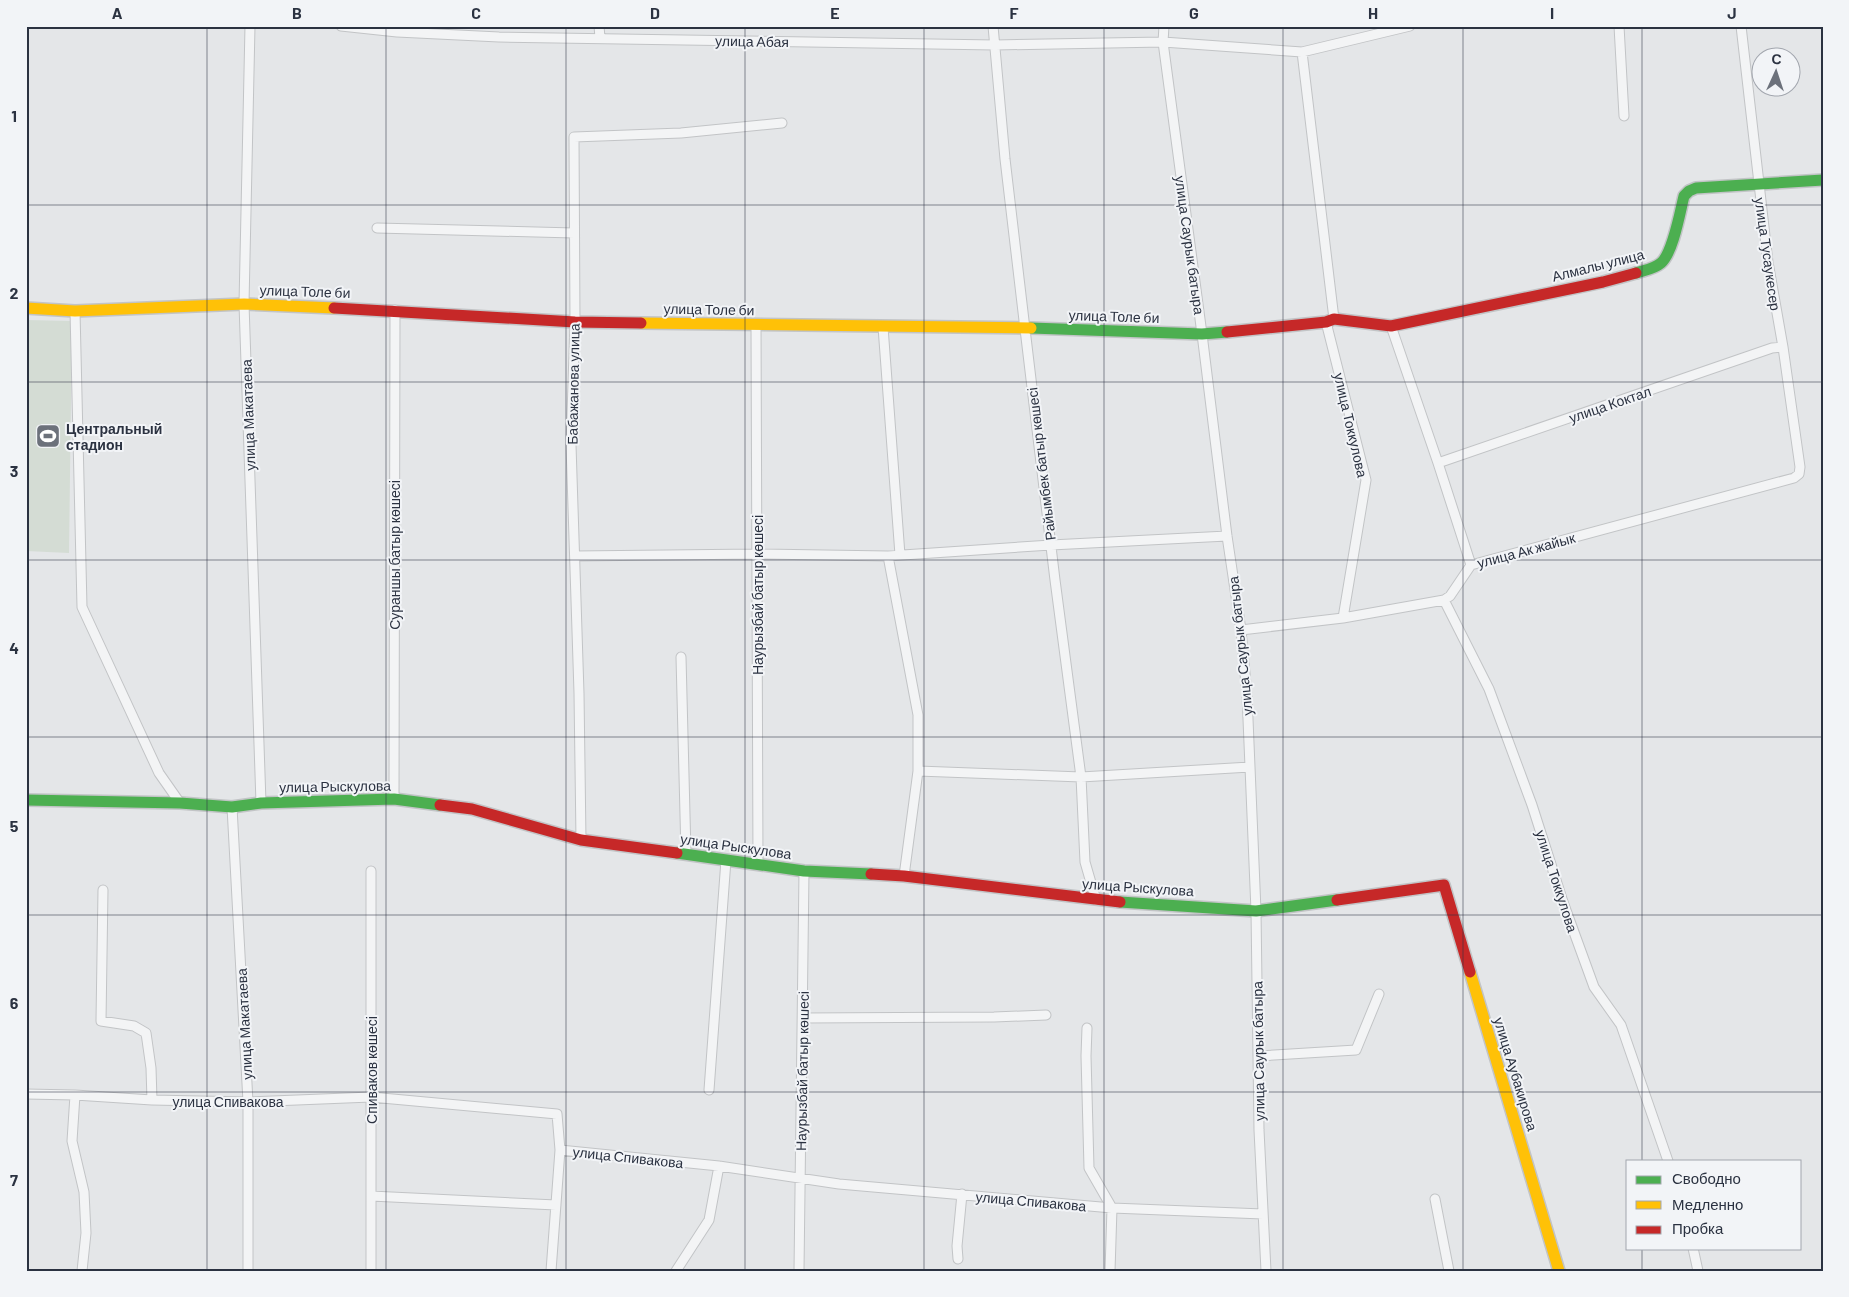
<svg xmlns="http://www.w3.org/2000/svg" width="1849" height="1297" viewBox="0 0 1849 1297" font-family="Barlow,sans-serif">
<rect width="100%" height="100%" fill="#e4e6e8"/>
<path fill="#d4dcd4" d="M26 320 72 321 69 553 26 551Z"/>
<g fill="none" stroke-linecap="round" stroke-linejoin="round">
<defs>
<path id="street" d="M250 26 244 304 261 803
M341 26 397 32 499 37 995 45 1163 42 1302 52 1410 26
M599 26 600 38
M993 26 1005 159 1025 329 1055 580 1081 777 1085 862 1096 900
M1164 26 1163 42 1202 334 1227 536 1241 630 1247 695 1256 911 1259 1130 1266 1271
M1619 26 1624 116
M1302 52 1334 319
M377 228 574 233
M75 311 82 607 159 773 180 803
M1326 322 1366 480 1343 618
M756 325 758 864
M1391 326 1438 463 1471 565
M883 327 900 555
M1438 463 1772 348 1783 347
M575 556 757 554 888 556 1051 545 1227 536
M888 556 918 715V771L904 876
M1444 600 1489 689 1532 805 1563 902 1594 987 1621 1025 1668 1161
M1241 630 1343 618 1444 600 1450 596 1471 565 1794 478 1799 474 1800 467 1783 347 1768 262 1741 26
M681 657 686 854
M918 771 1081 777 1250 767
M394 799 395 310
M232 807 248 1102V1271
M581 840 579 693 571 445 575 322 574 137 681 133 782 123
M103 890 101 1021 134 1026 146 1033 151 1068 152 1100
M803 1018 994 1017 1046 1015
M1087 1028 1086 1056 1089 1168 1112 1208 1263 1214
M1258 1056 1356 1050 1379 994
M709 1090 726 860
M26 1094 75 1095 152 1100 248 1102 371 1097 557 1114 560 1150 719 1166 839 1184 1112 1208 1110 1271
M75 1095 72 1141 84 1192 86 1233 82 1271
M371 1196 556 1205
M1435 1199 1449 1271
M1693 1248 1698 1271
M958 1259 957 1246 962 1194
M371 1270V871
M551 1271 560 1150
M676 1271 709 1220 719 1166
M799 1271 804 871"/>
<path id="fast" d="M1636 273C1645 270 1654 269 1661 263 1673 253 1680 212 1684 196L1689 191 1696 188 1823 180
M1031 328 1202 334 1227 332
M26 800 180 803 232 807 261 803 394 799 440 805
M677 853 804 871 871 874
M1120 902 1256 911 1337 900"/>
<path id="slow" d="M26 308 75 311 244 304 334 308
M641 323 1031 328
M1470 972 1559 1271"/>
<path id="jam" d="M334 308 575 322 641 323
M1227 332 1326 322 1334 319 1391 326 1603 282 1636 273
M440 805 472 809 581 840 677 853
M871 874 904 876 1120 902
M1337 900 1444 885 1470 972"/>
</defs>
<use href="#street" stroke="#c2c4c6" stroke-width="11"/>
<use href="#fast" stroke="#c2c4c6" stroke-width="14"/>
<use href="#slow" stroke="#c2c4c6" stroke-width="14"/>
<use href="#jam" stroke="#c2c4c6" stroke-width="14"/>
<use href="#street" stroke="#f3f4f5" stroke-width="9"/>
<use href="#fast" stroke="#4caf50" stroke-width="11"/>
<use href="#slow" stroke="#ffc107" stroke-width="11"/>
<use href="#jam" stroke="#c62828" stroke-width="11"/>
</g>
<path fill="none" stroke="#2b3241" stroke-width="1" stroke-opacity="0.55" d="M207 26V1271M386 26V1271M566 26V1271M745 26V1271M924 26V1271M1104 26V1271M1283 26V1271M1463 26V1271M1642 26V1161M26 205H1823M26 382H1823M26 560H1823M26 737H1823M26 915H1823M26 1092H1823M1642 1248V1271"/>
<defs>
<symbol id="stadium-square" viewBox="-11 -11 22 22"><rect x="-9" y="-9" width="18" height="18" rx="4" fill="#6c717b" stroke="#f2f4f7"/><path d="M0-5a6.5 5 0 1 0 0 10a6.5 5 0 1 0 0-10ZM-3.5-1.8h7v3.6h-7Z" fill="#fff"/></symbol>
</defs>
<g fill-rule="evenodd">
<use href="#stadium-square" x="34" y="422" width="28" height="28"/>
</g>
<g text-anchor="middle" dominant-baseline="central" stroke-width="4" stroke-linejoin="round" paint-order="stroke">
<g font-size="14" fill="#2b3241" stroke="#f2f4f7">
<text transform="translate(752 41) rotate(1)">улица Абая</text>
<text transform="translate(1190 245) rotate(82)">улица Саурык батыра</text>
<text transform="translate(1768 254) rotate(82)">улица Тусаукесер</text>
<text transform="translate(1598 265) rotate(-14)">Алмалы улица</text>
<text transform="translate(305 291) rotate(2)">улица Толе би</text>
<text transform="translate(709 309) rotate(1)">улица Толе би</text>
<text transform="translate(1114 316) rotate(2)">улица Толе би</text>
<text transform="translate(573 384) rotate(-89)">Бабажанова улица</text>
<text transform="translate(1610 404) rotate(-19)">улица Коктал</text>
<text transform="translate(248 415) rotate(-92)">улица Макатаева</text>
<text transform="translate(1351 425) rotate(77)">улица Токкулова</text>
<text transform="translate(1041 464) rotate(-97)">Райымбек батыр көшесі</text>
<text transform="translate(1526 550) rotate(-15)">улица Ак жайык</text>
<text transform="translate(394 555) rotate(-90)">Сураншы батыр көшесі</text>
<text transform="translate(757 595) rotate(-90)">Наурызбай батыр көшесі</text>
<text transform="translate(1240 646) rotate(-96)">улица Саурык батыра</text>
<text transform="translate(335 786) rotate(-1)">улица Рыскулова</text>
<text transform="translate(736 846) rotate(8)">улица Рыскулова</text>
<text transform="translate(1557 881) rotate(72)">улица Токкулова</text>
<text transform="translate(1138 887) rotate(4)">улица Рыскулова</text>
<text transform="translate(244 1024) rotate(-93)">улица Макатаева</text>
<text transform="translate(1258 1051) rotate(-91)">улица Саурык батыра</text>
<text transform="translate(371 1070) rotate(-90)">Спиваков көшесі</text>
<text transform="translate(802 1071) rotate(-89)">Наурызбай батыр көшесі</text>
<text transform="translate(1516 1074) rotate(73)">улица Аубакирова</text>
<text x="228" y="1101">улица Спивакова</text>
<text transform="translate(628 1157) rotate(6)">улица Спивакова</text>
<text transform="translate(1031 1201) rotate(5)">улица Спивакова</text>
</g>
<g font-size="14" font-weight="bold" fill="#2b3241" stroke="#f2f4f7" text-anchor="start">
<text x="66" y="428">Центральный<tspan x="66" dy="16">стадион</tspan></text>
</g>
</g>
<rect width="1849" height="1297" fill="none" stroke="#f2f4f7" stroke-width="55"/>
<rect x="1626" y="1160" width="175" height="90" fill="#f2f4f7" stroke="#a2a6ae"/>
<rect x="1636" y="1176" width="25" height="8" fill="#4caf50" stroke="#a2a6ae"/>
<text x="1672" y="1184" font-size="15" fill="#2b3241">Свободно</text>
<rect x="1636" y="1201" width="25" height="8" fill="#ffc107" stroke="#a2a6ae"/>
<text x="1672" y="1210" font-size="15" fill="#2b3241">Медленно</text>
<rect x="1636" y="1226" width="25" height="8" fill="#c62828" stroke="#a2a6ae"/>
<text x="1672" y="1234" font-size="15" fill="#2b3241">Пробка</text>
<g transform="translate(1776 72) rotate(3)"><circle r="24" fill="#f2f4f7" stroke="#a2a6ae"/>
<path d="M0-4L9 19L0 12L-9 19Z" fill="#6c717b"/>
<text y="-8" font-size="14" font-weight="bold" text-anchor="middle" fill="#2b3241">С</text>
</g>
<rect x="28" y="28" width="1794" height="1242" fill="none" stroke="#2b3241" stroke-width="2"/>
<g font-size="16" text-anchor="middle" font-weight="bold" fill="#2b3241">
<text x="117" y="19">A</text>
<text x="297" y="19">B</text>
<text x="476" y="19">C</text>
<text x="655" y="19">D</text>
<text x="835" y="19">E</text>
<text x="1014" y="19">F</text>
<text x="1194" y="19">G</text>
<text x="1373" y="19">H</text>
<text x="1552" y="19">I</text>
<text x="1732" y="19">J</text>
<text x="14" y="122">1</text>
<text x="14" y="299">2</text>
<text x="14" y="477">3</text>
<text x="14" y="654">4</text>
<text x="14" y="832">5</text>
<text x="14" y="1009">6</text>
<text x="14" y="1186">7</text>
</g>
</svg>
